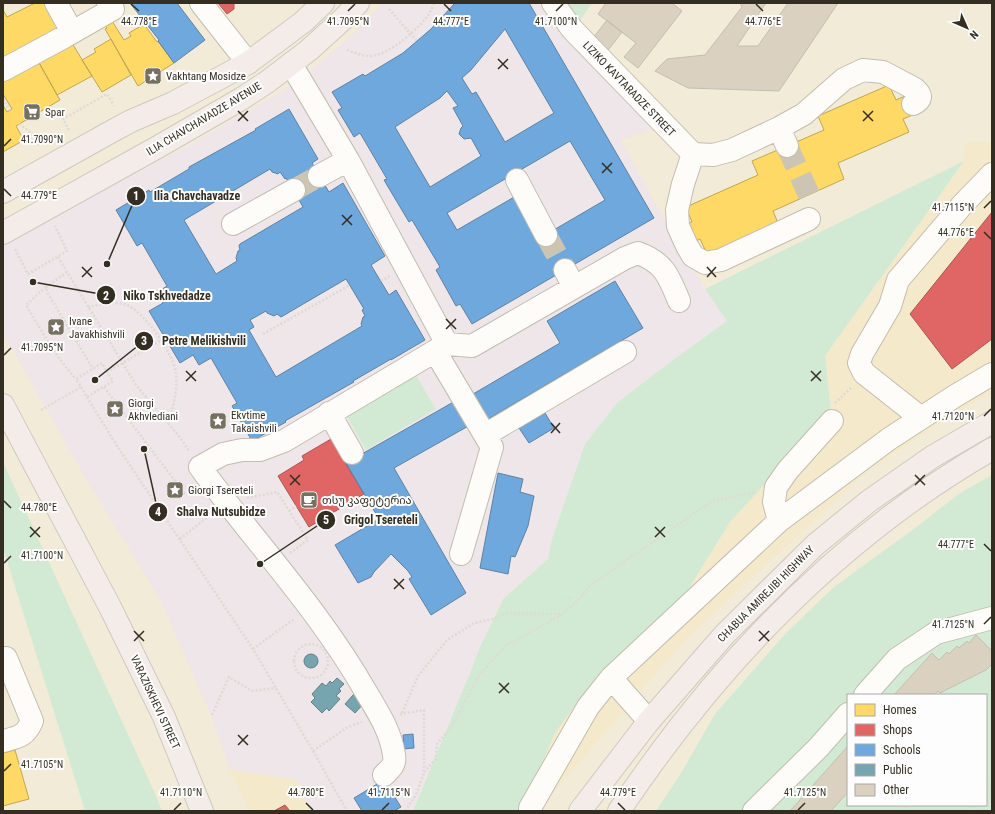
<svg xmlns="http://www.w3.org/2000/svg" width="995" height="814" viewBox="0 0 995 814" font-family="'Roboto Condensed','Noto Sans Georgian',sans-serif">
<rect width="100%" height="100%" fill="#f2ebd8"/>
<path fill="#f5e9cb" d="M965 142H992V393L942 421 862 476 685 640 537 811 525 803 555 733 587 689 683 599 730 522 831 412 825 356 964 161Z
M230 769 297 780 310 811H249Z"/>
<path fill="#eee6e8" d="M383 3H548L654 128 621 140 649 192 705 289 728 321 669 363 617 403 552 539 548 559 502 599 481 645 470 673 413 811H310L297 780 230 769 209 711 161 601 88 482 3 333V243L197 141 294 84 351 36Z"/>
<path fill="#d2ead4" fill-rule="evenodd" d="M557 3H592L575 28Z
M964 161 825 356 831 412 730 522 683 598 587 689 555 733 525 803 520 811H413L470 673 481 645 503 599 548 559 552 539 585 444 617 403 669 363 727 321 705 289Z
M414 372 436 409 366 450 345 413Z
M3 462 153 789 162 811H85L3 548Z
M992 475V811H656L680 775 715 714 785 634 834 587 915 528 960 493ZM848 695H986V805H848Z"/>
<path fill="#ffd966" stroke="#c2a651" d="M35 3H46L60 30 3 60V10L7 17Z
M112 21 124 40 131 36 129 33 144 24 157 42 158 41 174 63 138 86 105 29 107 28 105 25Z
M111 39 131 75 102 92 82 60 96 52 94 49Z
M72 43 92 76 57 95 38 61Z
M38 61 60 100 16 126 24 140 3 152V105L7 112 12 109 3 94V81Z
M889 85 896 100 907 95 915 114 903 119 909 132 838 163 844 179 773 211 778 223 707 254 700 239 690 244 682 226 692 222 686 207 758 175 752 161 824 130 818 116Z
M15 750 29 799 3 806V753Z"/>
<path fill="#e06666" stroke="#ac5551" d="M218 3H234V9L227 14Z
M992 212V339L952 369 910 314Z
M331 439 364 494 309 527 278 476 304 460 302 456Z
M285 805 290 811H274Z"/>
<path fill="#6fa8dc" stroke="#5d83a4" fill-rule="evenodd" d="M130 3H177L205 40 174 63 158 41 159 40Z
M455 3H529L654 218 472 324 460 304 456 306 436 270 440 267 412 220 409 222 384 180 387 179 360 133 354 137 338 110 342 108 332 92 363 74 365 76 403 53 431 29ZM505 29 554 113 505 142 476 92 472 94 462 78 471 70ZM447 91 458 106 453 108 463 126 461 128 459 134 464 139 471 138 481 156 430 187 395 127 440 98ZM570 141 605 200 540 238 516 196 457 230 447 213Z
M289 109 318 159 312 163 329 192 343 183 385 256 371 265 389 295 396 290 425 340 391 360V359L353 381 354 382 285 421 286 422 252 441 232 406 237 403 211 358 199 365 193 355 180 363 149 311 163 303 156 293 167 286 142 243 137 246 116 210 149 190 150 192 189 169V167L256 130 255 129ZM270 169 272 172 278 174 280 172 285 179 286 178 303 207 240 244 239 246 240 250 238 251 236 258 237 261 216 274 184 220ZM346 279 364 309 362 310 365 316 363 317 361 324 362 326 276 377 249 330 254 327 250 320 266 311 267 313 274 316 277 314 281 317Z
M615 281 643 328 483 422 468 397 560 343 547 321Z
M457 400 472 424 394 468 466 593 431 615 409 579 412 577 408 571 391 554 374 572 371 577 358 583 335 545 379 519 346 463Z
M545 413 554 428 529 443 519 428Z
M498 473 523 479 520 492 534 496 528 526 515 557 511 556 508 574 480 568Z
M413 734 414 748 404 749 403 735Z
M384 780 401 807 394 811H362L354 798Z"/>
<path fill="#76a5af" stroke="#628184" d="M304 661a7 7 0 1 1 14 0a7 7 0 1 1-14 0Z
M337 678 344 684 339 689 341 691 336 696 340 699 329 711 327 708 322 713 311 702 315 698 312 694 322 683 326 686 330 681 332 683Z
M354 694 364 703 355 713 345 704Z"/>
<path fill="#dbd1c0" stroke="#c5beb0" d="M606 3H672L682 11 638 68 624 57 636 43 598 14Z
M740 3H766L737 46H758L788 3H838L779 91 688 88 655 71 667 59 705 55 742 7Z
M607 20 622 32 606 53 590 42Z
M976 635 992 651V664L986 670 940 693 938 691 934 695H894L932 653 939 660 947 652 949 654 957 646 959 648 967 641 969 643Z
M848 746V792L831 811H790Z"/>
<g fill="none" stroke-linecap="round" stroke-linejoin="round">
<path stroke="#ccc5b3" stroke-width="22" stroke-dasharray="22 11" stroke-linecap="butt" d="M787 146 809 195
M294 190 319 176
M546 235 565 270"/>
<defs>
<path id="minor" d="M56 3 72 32
M201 3 248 63
M553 3 572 29 693 154
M291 64 348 160 447 344
M3 70 64 37 113 9 108 3
M779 128 787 146
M693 154 713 155 732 150 779 128 804 114 844 79 863 70 883 72 915 89C922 95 922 100 913 104
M693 154 683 184 677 210 678 226 687 246 693 256 705 263 721 260 809 219
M319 176 348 160
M517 180 546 235
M233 224 294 190
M565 270 574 287
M435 351 492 447 461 554
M329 413 352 453
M921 418 864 373 859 363 862 354 890 306 898 280 963 204 992 174
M485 435 625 352
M779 521 774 502 776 487 788 470 832 421
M611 678 649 721
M865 695 897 659 936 633 992 618
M3 741C18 737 25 737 32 721L6 658
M384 775C390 769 396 765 394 755 391 732 378 712 366 692 320 611 255 542 200 467L223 454 242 450H260L284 441 447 344 472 346 625 258 638 253C665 263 669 277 679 301
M530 808 588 707 611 678 779 521 889 439 955 396 992 374
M754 811 818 748 848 714"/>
<path id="major" d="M3 192 116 129 131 121 173 103 248 63 303 22 323 3
M3 233 156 148 241 99 267 82 309 50 342 20 358 3
M3 405 110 607 164 717 202 811
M580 811 649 721 725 634 815 545 869 501 932 457 992 422
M619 811C716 666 839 537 992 449"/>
</defs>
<use href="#minor" stroke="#c3bdaf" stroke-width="24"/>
<use href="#major" stroke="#cdcac0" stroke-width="24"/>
<path stroke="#dddbd5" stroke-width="2.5" stroke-dasharray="2 2" stroke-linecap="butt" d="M389 9 417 41
M347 50C355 53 363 56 371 56 391 54 415 31 427 17 430 13 432 8 434 3
M3 99 10 110
M19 124 33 134 40 147
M69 130 63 119 107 94 114 106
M15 249 28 274 67 251 55 226
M58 257 136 385 178 435 190 452
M67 272 46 287 47 292 93 369
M381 281 390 276
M46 287 26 305C41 330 56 357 76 379
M88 307C99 305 113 301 124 304 143 309 174 354 176 373 178 390 173 407 168 424
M263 334 350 285
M81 387 87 397 113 381 107 372
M104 387 184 493 195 492
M87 397 117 446 253 649 313 751 348 727 362 722
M835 403 852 387
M41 410 81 387 76 379 102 363 107 372 165 338
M247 498 277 492 308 540 290 553
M289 511 296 506
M180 539 211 514
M565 600 571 597
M294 661a17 17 0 1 1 34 0a17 17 0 1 1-34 0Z
M253 649 294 619
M402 713 418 676 447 640 474 623 493 619 507 613 562 614
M400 714 424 710V773L416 795 405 811
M212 715 229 677 252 691 276 688
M313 751 347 811
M424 772 436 759 437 744 452 726 480 674 505 646 563 614 583 595 588 587 712 501 757 492
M986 782H992
M986 796 992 788
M901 811 906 805
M968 811 975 805"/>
<use href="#minor" stroke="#fdfcf9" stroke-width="22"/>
<use href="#major" stroke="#f4ece9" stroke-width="22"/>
</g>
<path fill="none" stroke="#332e21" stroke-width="1.5" d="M131 4 139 11M444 4 451 11M756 4 763 11M348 11 355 4M556 11 563 4M498 59 508 69M498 69 508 59M238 111 248 121M863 111 873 121M238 121 248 111M863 121 873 111M4 146 11 139M602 163 612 173M602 173 612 163M4 189 11 196M984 208 991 201M342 215 352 225M342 225 352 215M984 232 991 239M82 267 92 277M707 267 716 277M82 277 92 267M707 277 716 267M446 319 456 329M446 329 456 319M4 355 11 348M186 371 196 381M811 371 821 381M186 381 196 371M811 381 821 371M984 416 991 409M551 423 560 433M551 433 560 423M290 475 300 485M915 475 925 485M290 485 300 475M915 485 925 475M4 501 11 508M30 527 40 537M655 527 665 537M30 537 40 527M655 537 665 527M984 544 991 551M4 563 11 556M394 579 404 589M394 589 404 579M984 624 991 617M134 631 144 641M759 631 769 641M134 641 144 631M759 641 769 631M499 683 509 693M499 693 509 683M238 735 248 745M238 745 248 735M4 771 11 764M306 803 313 810M618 803 625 810M174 810 181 803M382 810 389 803M798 810 805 803"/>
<defs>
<symbol id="sight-square" viewBox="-11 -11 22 22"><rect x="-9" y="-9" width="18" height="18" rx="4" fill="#767061" stroke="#fdfdfd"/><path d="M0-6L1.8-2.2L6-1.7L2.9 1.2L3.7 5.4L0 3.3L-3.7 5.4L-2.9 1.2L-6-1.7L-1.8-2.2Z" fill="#fff"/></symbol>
<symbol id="supermarket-square" viewBox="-11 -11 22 22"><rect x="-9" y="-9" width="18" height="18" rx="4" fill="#767061" stroke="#fdfdfd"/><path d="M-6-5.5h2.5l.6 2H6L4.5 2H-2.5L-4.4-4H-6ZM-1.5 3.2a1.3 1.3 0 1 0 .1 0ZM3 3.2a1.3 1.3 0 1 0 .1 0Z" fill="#fff"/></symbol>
<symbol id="cafe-square" viewBox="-11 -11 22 22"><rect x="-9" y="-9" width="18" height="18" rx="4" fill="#767061" stroke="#fdfdfd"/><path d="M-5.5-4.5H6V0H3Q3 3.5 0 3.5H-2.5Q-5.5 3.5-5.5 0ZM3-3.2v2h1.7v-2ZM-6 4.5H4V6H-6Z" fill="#fff"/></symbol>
</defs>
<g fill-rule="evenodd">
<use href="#sight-square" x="143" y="66" width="20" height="20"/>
<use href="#supermarket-square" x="22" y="102" width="20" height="20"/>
<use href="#sight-square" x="46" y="317" width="20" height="20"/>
<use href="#sight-square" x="105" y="399" width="20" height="20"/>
<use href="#sight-square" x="208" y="411" width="20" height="20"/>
<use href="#sight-square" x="165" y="480" width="20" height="20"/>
<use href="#cafe-square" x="299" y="490" width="20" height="20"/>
</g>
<g text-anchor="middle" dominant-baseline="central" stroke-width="4" stroke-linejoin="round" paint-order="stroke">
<g font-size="11" fill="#332e21" stroke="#fdfdfd" text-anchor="start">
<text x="166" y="76">Vakhtang Mosidze</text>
<text x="45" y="112">Spar</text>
<text x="69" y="321">Ivane<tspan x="69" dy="13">Javakhishvili</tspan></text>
<text x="128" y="403">Giorgi<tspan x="128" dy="13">Akhvlediani</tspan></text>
<text x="231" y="415">Ekvtime<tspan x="231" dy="13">Takaishvili</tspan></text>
<text x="188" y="490">Giorgi Tsereteli</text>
<text x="322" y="500">თსუ კაფეტერია</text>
</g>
<g font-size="11" fill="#332e21" stroke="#fdfdfd">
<text transform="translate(629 89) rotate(46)">LIZIKO KAVTARADZE STREET</text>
<text transform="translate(204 119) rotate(-31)">ILIA CHAVCHAVADZE AVENUE</text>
<text transform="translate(766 594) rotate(-45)">CHABUA AMIREJIBI HIGHWAY</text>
<text transform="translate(155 702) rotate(65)">VARAZISKHEVI STREET</text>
</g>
</g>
<g font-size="10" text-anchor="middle" fill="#332e21" stroke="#fdfdfd" stroke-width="4" stroke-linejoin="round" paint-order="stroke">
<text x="139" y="25">44.778°E</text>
<text x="348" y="25">41.7095°N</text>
<text x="451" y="25">44.777°E</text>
<text x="556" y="25">41.7100°N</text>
<text x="763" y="25">44.776°E</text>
<text x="42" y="143">41.7090°N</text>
<text x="39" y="199">44.779°E</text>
<text x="953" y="211">41.7115°N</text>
<text x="956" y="236">44.776°E</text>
<text x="42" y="351">41.7095°N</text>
<text x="953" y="420">41.7120°N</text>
<text x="39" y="511">44.780°E</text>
<text x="956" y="548">44.777°E</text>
<text x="42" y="559">41.7100°N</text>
<text x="953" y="628">41.7125°N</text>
<text x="42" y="768">41.7105°N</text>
<text x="389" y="796">41.7115°N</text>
<text x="181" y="796">41.7110°N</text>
<text x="306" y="796">44.780°E</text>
<text x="618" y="796">44.779°E</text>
<text x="805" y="796">41.7125°N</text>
</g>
<path fill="none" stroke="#332e21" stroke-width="1.5" d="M107 264L136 196M33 282L106 295M95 380L144 341M144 449L158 512M260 564L326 520"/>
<g fill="#332e21" stroke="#fdfdfd" stroke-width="1.5">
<circle cx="107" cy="264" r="4"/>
<circle cx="33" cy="282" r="4"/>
<circle cx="95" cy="380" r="4"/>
<circle cx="144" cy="449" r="4"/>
<circle cx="260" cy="564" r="4"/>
<circle cx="136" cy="196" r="10"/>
<circle cx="106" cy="295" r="10"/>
<circle cx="144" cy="341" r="10"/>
<circle cx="158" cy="512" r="10"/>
<circle cx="326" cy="520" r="10"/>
</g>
<g font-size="12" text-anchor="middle" font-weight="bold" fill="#fff">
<text x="136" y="200">1</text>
<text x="106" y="300">2</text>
<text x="144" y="345">3</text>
<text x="158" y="516">4</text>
<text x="326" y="524">5</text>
</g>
<g font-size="12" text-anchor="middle" font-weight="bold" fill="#332e21" stroke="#fdfdfd" stroke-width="4" stroke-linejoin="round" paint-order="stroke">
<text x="197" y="200">Ilia Chavchavadze</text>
<text x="167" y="300">Niko Tskhvedadze</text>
<text x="204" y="345">Petre Melikishvili</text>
<text x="221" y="516">Shalva Nutsubidze</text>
<text x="381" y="524">Grigol Tsereteli</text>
</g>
<rect width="995" height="814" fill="none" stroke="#332e21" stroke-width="8"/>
<rect x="847" y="694" width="140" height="112" fill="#fdfdfd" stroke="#acaaa5"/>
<rect x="855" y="704" width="20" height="12" fill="#ffd966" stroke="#acaaa5"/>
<text x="883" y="714" font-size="12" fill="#332e21">Homes</text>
<rect x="855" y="724" width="20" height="12" fill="#e06666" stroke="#acaaa5"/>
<text x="883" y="734" font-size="12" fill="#332e21">Shops</text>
<rect x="855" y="744" width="20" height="12" fill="#6fa8dc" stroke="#acaaa5"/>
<text x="883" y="754" font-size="12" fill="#332e21">Schools</text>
<rect x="855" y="764" width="20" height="12" fill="#76a5af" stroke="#acaaa5"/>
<text x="883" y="774" font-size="12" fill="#332e21">Public</text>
<rect x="855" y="784" width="20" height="12" fill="#dbd1c0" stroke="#acaaa5"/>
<text x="883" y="794" font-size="12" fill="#332e21">Other</text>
<g transform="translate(967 28) rotate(135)" stroke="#fdfdfd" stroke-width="3" paint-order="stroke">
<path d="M0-3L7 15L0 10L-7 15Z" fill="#332e21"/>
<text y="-6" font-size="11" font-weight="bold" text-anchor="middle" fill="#332e21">N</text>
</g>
</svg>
